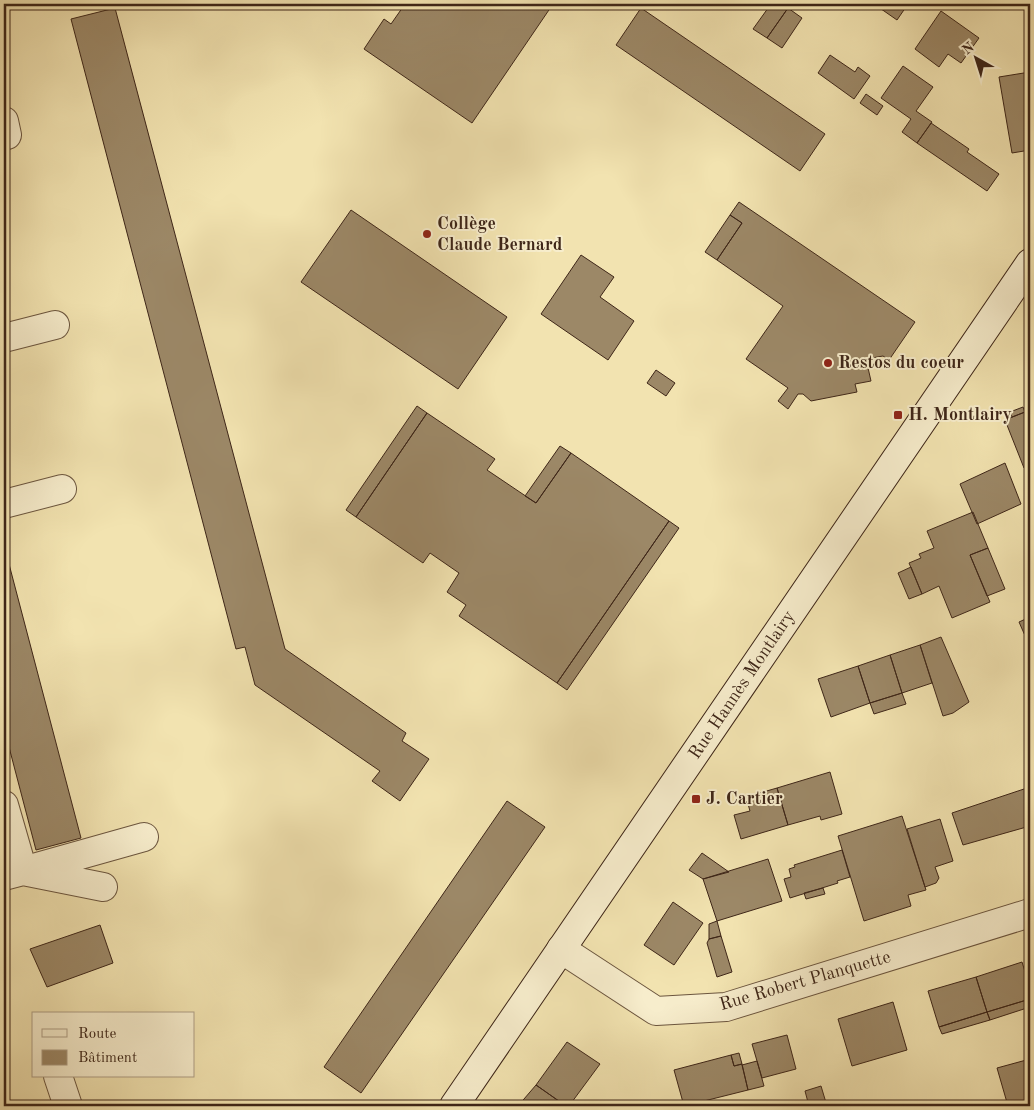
<svg xmlns="http://www.w3.org/2000/svg" width="1034" height="1110" viewBox="0 0 1034 1110" font-family="'Old Standard TT',serif">
<rect width="100%" height="100%" fill="#f2e3b0"/>
<filter id="stains"><feTurbulence type="fractalNoise" baseFrequency=".004" numOctaves="4"/><feColorMatrix values="0 0 0 0 .2 0 0 0 0 .09 0 0 0 0 .02 0 0 0 .5 -.17"/></filter>
<radialGradient id="worn" r=".72"><stop offset=".6" stop-color="#630" stop-opacity="0"/><stop offset="1" stop-color="#630" stop-opacity=".3"/></radialGradient>
<path fill="#9c8867" stroke="#3e2618" d="M405 4H553L472 123 364 49 384 19 391 24Z
M771 4H782L788 8 767 38 753 29Z
M874 4H908L897 20Z
M115 8 285 649 406 733 402 741 429 759 400 801 372 781 380 771 255 685 245 647 236 649 71 19Z
M641 8 825 134 800 171 616 45Z
M788 8 802 18 782 48 767 38Z
M941 11 979 38 961 63 948 54 939 67 915 49Z
M830 55 855 72 858 67 870 76 854 99 818 73Z
M903 66 933 87 916 111 932 122 917 143 902 132 911 119 881 98Z
M1030 72V150L1012 153 999 77Z
M866 94 883 106 877 115 860 103Z
M931 123 969 149 967 152 999 174 987 191 917 143Z
M739 202 915 322 889 360 883 356 866 359 871 381 855 384 857 392 811 401 803 394H798L788 409 778 401 788 388 746 359 783 306 717 260 742 223 730 215Z
M351 210 507 317 458 389 301 282Z
M730 215 742 223 717 260 705 252Z
M581 255 614 277 600 297 634 321 608 360 541 314Z
M656 370 675 383 666 396 647 383Z
M417 406 427 413 356 517 346 510Z
M1023 407 1025 412 1012 417 1010 412Z
M1025 412 1030 425V466L1024 468 1005 420Z
M427 413 495 459 487 470 536 503 571 453 669 521 557 683 459 616 466 605 447 592 459 573 430 553 423 563 356 517Z
M560 446 571 453 536 503 525 496Z
M1005 463 1021 504 977 524 960 484Z
M973 512 988 548 970 555 990 602 952 618 939 586 922 594 909 563 921 558 919 554 934 548 927 531Z
M669 521 679 528 567 690 557 683Z
M4 545 81 838 36 850 4 728Z
M988 548 1005 589 987 596 970 555Z
M911 567 922 594 909 599 898 573Z
M1030 617V647L1019 622Z
M941 637 969 702 953 713 943 716 920 645Z
M920 645 932 683 902 693 890 655Z
M890 655 902 693 870 703 858 666Z
M858 666 870 703 831 717 818 679Z
M902 693 906 704 874 714 870 703Z
M830 772 842 814 821 820 820 816 788 825 777 788Z
M1030 787V826L963 845 952 813Z
M777 788 788 825 741 839 734 815 750 811 746 797Z
M507 801 545 827 361 1093 324 1067Z
M902 816 926 890 908 895 911 906 864 921 838 836Z
M940 819 953 861 935 867 939 878 936 883 925 887 907 829Z
M842 850 850 877 837 881 838 883 790 898 784 879 791 877 789 869 795 867 794 865Z
M702 853 729 872 703 879 689 870Z
M768 859 782 901 717 921 703 879Z
M823 888 825 894 806 899 804 893Z
M673 902 703 923 674 965 644 945Z
M717 921 721 936 709 939V924Z
M100 925 113 963 47 987 30 949Z
M721 936 732 972 717 977 707 943 709 939Z
M1022 962 1030 988V999L987 1012 976 977Z
M976 977 987 1012 939 1027 928 991Z
M1030 999V1007L990 1020 987 1012Z
M893 1002 907 1050 852 1066 838 1019Z
M987 1012 990 1020 942 1034 939 1027Z
M787 1035 796 1069 762 1078 752 1044Z
M567 1042 600 1064 569 1106H566L536 1085Z
M739 1053 742 1064 734 1066 731 1055Z
M731 1055 734 1066 742 1064 748 1090 684 1106 674 1070Z
M1030 1059V1106H1008L997 1068Z
M757 1061 764 1086 748 1090 742 1065Z
M536 1085 563 1104 561 1106H518Z
M821 1086 827 1106H809L805 1091Z"/>
<g fill="none" stroke-linecap="round" stroke-linejoin="round">
<defs>
<path id="street" d="M4 121 7 135 4 136
M4 338 55 325
M4 504 62 489
M4 805 23 871 144 837
M4 876 23 871 103 887
M561 949 656 1011 726 1007 1030 913
M58 1076 68 1106"/>
<path id="secondary" d="M454 1106 1030 263"/>
</defs>
<use href="#street" stroke="#6b553e" stroke-width="30"/>
<use href="#secondary" stroke="#3e2618" stroke-width="30"/>
<use href="#street" stroke="#f7edcc" stroke-width="28"/>
<use href="#secondary" stroke="#f7edcc" stroke-width="28"/>
</g>
<g fill="#8f2418" stroke="#f7edcc" stroke-width="2">
<circle cx="427" cy="234" r="5"/>
<circle cx="828" cy="363" r="5"/>
<rect x="893" y="410" width="10" height="10" rx="2.5"/>
<rect x="691" y="794" width="10" height="10" rx="2.5"/>
</g>
<g text-anchor="middle" dominant-baseline="central" stroke-width="4" stroke-linejoin="round" paint-order="stroke">
<g font-size="18" font-weight="bold" fill="#3e2618" stroke="#f7edcc" text-anchor="start">
<text x="437" y="224">Collège<tspan x="437" dy="21">Claude Bernard</tspan></text>
<text x="838" y="363">Restos du coeur</text>
<text x="908" y="415">H. Montlairy</text>
<text x="706" y="799">J. Cartier</text>
</g>
<g font-size="18" fill="#3e2618" stroke="#f7edcc">
<text transform="translate(742 685) rotate(-56)">Rue Hannès Montlairy</text>
<text transform="translate(805 981) rotate(-16)">Rue Robert Planquette</text>
</g>
</g>
<rect width="1034" height="1110" fill="none" stroke="#f2e3b0" stroke-width="20"/>
<rect x="5" y="5" width="1024" height="1100" fill="none" stroke="#3e2618" stroke-width="2.5"/>
<rect x="10" y="10" width="1014" height="1090" fill="none" stroke="#3e2618"/>
<rect x="32" y="1012" width="162" height="65" fill="#f7edcc" stroke="#ad9d84"/>
<rect x="42" y="1029" width="25" height="8" fill="#f7edcc" stroke="#ad9d84"/>
<text x="78" y="1038" font-size="15" fill="#3e2618">Route</text>
<rect x="42" y="1050" width="25" height="15" fill="#9c8867" stroke="#ad9d84"/>
<text x="78" y="1062" font-size="15" fill="#3e2618">Bâtiment</text>
<g transform="translate(976 58) rotate(321)" stroke="#f7edcc" stroke-width="4" paint-order="stroke">
<path d="M0-4L9 19L0 12L-9 19Z" fill="#3e2618"/>
<text y="-8" font-size="14" font-weight="bold" text-anchor="middle" fill="#3e2618">N</text>
</g>
<rect width="100%" height="100%" filter="url(#stains)"/>
<rect width="100%" height="100%" fill="url(#worn)"/>
</svg>
